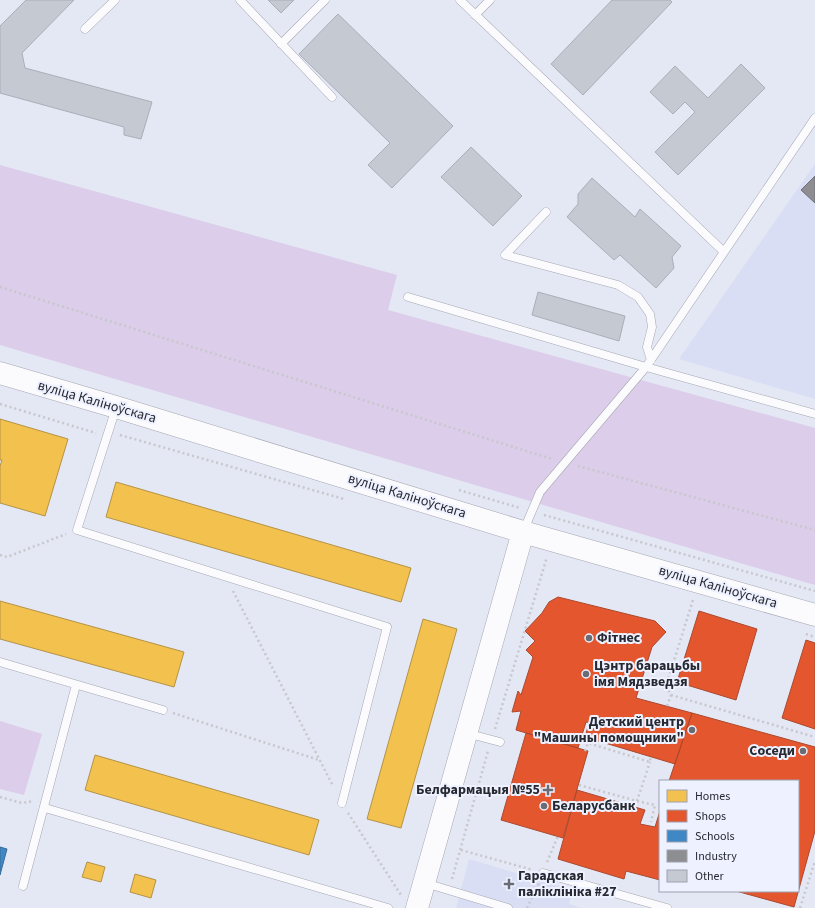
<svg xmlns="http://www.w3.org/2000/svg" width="815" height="908" viewBox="0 0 815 908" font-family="'Source Sans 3',sans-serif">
<rect width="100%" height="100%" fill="#e4e7f4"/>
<path fill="#d9def4" d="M815 164V399L679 359Z
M469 859 572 890 569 904 581 908H456Z"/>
<path fill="#dccdea" d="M0 165 397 275 388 310 815 428V585L0 345Z
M0 721 42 734 24 795 0 789Z"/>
<path fill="#f2c14e" stroke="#b59345" d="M0 419 68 439 45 516 0 503V466L2 460H0Z
M116 482 411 568 401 602 106 517Z
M0 601 184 652 174 687 0 639Z
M423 619 457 629 401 828 367 819Z
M95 755 319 820 309 855 85 790Z
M87 862 105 867 101 882 82 877Z
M135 874 156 880 151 898 130 892Z"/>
<path fill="#e4572e" stroke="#ab492f" d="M558 597 655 621 666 632 652 647 636 698 692 713 675 764 585 737 589 723 586 722 578 748 516 730 521 711 512 712 518 691 521 695 533 657 526 650 535 641 525 631 542 613 549 602Z
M699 611 757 629 736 700 677 682Z
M806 640 815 643V729L782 718Z
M692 713 815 747V831L794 907 736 891H798V781H669Z
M526 733 588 751 563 838 501 820Z
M577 790 645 810 640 824 655 827 660 811V880L626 871 624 879 558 859Z"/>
<path fill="#3f88c5" stroke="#386c99" d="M0 847 7 849 0 875Z"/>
<path fill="#8d8d92" stroke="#6e6f75" d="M815 176V203L801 190Z"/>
<path fill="#c5c9d2" stroke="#aaaeb7" d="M26 0H74L22 53 25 68 152 102 141 139 124 135V127L0 93V26Z
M268 0H294L281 13Z
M612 0H670L672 2 583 95 551 64Z
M338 14 453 126 392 188 368 165 390 143 299 54Z
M741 64 765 88 678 175 655 152 695 112 685 102 673 114 650 92 675 66 708 98Z
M471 147 522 196 493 226 441 177Z
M592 178 635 217 640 209 681 246 672 257 674 268 656 288 620 255 614 260 567 217 578 204V194Z
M538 292 625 316 619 341 532 315Z"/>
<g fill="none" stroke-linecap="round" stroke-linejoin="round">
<defs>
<path id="lane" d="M240 0 332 97
M460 0 724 252
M475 15 490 0
M85 29 115 0
M281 44 325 0
M815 118 646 367 815 414
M546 212 505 255 618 285 638 297 650 314 652 327 647 347 651 360
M408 297 646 367 540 492 523 532
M116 408 77 530 387 627 342 803
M0 662 163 710
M466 733 500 742
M45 808 388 908
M543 873 667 908
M425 883 508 908
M23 886 76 685"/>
<path id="secondary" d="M0 373 116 407 523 532 815 615
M417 908 523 532"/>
</defs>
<use href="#lane" stroke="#a5a7b1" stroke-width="9"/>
<use href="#secondary" stroke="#a5a7b1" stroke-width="23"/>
<path stroke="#c7c7cc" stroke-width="2.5" stroke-dasharray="2 3" stroke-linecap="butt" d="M0 287 552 459
M0 404 96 433
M120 435 344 499
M578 466 815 530
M459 490 520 508
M544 515 815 591
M0 555 7 557 66 534
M233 591 333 786
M806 634 815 637
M671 695 815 737
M667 706 671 695 666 686 693 600
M173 713 319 760
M495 729 547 557
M585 751 588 743 650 762 651 756
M579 785 637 801 650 762
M0 797 22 803 33 801
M637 801 655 805 651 822
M348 813 401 895
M461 850 533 870
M547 862 558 836
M452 879 488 751
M527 908 539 883
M800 908 815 861"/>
<use href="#lane" stroke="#fbfbfd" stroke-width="8"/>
<use href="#secondary" stroke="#fbfbfd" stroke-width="22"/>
</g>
<g fill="#696c75" stroke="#eef1ff" stroke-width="1.5">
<circle cx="589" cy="638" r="4"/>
<circle cx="586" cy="674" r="4"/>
<circle cx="692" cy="730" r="4"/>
<circle cx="803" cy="751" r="4"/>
<path d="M546 784h4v4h4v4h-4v4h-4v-4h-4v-4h4z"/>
<circle cx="544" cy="806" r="4"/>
<path d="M507 878h4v4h4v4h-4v4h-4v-4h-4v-4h4z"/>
</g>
<g text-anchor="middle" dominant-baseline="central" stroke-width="4" stroke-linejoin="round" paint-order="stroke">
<g font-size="14" fill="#272931" stroke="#eef1ff">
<text transform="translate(97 402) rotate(16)">вуліца Каліноўскага</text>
<text transform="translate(407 496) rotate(17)">вуліца Каліноўскага</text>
<text transform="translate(718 587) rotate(16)">вуліца Каліноўскага</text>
</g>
<g font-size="14" font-weight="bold" fill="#272931" stroke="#eef1ff" text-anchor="start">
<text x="597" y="638">Фітнес</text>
<text x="594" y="666">Цэнтр барацьбы<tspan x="594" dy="16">імя Мядзведзя</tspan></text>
<text x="684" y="722" text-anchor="end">Детский центр<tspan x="684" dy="16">"Машины помощники"</tspan></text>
<text x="795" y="751" text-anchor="end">Соседи</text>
<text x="540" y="790" text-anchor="end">Белфармацыя №55</text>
<text x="552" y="806">Беларусбанк</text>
<text x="518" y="876">Гарадская<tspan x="518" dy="16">паліклініка #27</tspan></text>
</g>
</g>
<rect x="659" y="780" width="140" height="112" fill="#eef1ff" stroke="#9ea1ad"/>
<rect x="667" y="790" width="20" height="12" fill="#f2c14e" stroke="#9ea1ad"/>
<text x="695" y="800" font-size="12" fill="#272931">Homes</text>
<rect x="667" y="810" width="20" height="12" fill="#e4572e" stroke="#9ea1ad"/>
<text x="695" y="820" font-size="12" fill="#272931">Shops</text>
<rect x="667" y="830" width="20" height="12" fill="#3f88c5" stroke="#9ea1ad"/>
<text x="695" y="840" font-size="12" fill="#272931">Schools</text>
<rect x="667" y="850" width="20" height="12" fill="#8d8d92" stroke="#9ea1ad"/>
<text x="695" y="860" font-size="12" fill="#272931">Industry</text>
<rect x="667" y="870" width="20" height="12" fill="#c5c9d2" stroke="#9ea1ad"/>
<text x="695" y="880" font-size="12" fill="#272931">Other</text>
</svg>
